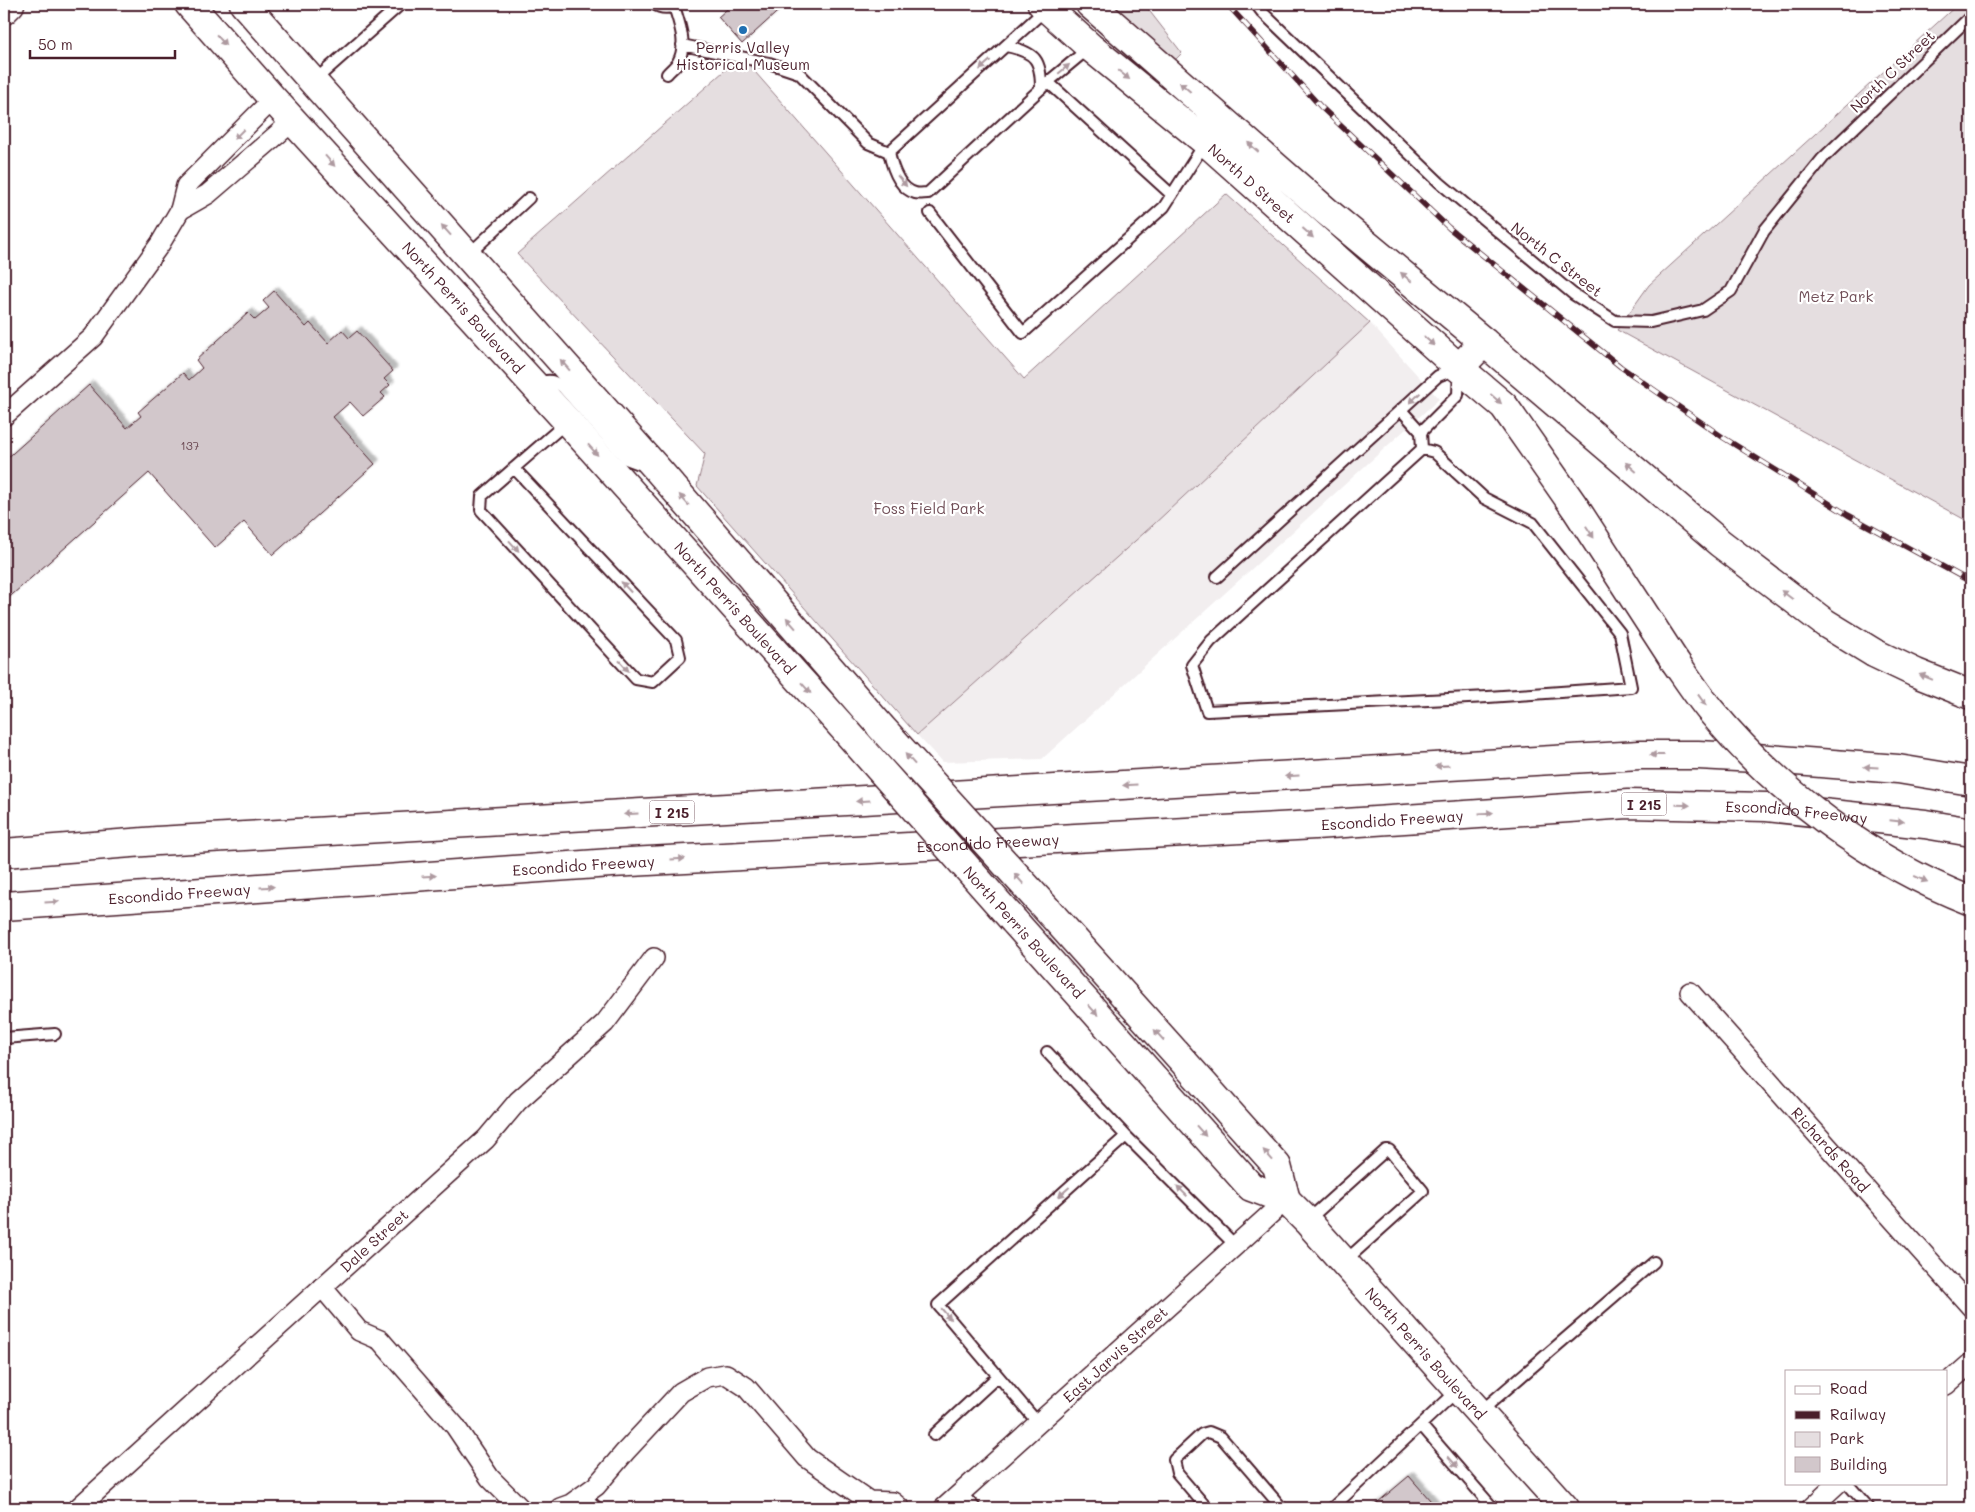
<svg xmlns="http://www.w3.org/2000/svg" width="1975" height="1512" viewBox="0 0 1975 1512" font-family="Mali,sans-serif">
<defs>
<filter id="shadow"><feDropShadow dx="4.5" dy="-4.5" stdDeviation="1" flood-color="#0004"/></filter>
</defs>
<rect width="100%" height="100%" fill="#fff"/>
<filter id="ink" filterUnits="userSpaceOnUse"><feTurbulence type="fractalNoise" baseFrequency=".02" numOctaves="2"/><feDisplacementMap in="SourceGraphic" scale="10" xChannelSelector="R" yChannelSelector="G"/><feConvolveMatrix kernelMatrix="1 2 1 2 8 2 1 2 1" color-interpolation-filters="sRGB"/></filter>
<g filter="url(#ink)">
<path fill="#f2eeef" d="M1370 323 1439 399 1042 759 942 762 917 735Z"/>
<path fill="#e5dee0" stroke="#987e86" d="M1106 4H1144L1182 53 1173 62Z
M1958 4H1971V523L1617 330 1649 285Z
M741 56 1024 379 1226 194 1370 323 1153 525 917 735 697 486 705 454 517 254Z"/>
<path fill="#d2c7cb" stroke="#4a1f2b" filter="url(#shadow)" d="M733 4H786L742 44 718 17Z
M274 291 306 327 310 323 328 343 342 330 349 338 357 331 393 371 384 379 390 385 381 393 385 397 363 416 350 402 333 417 375 464 273 555 244 522 215 548 149 473 4 602V461L89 385 127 428 141 416 138 412 183 373 189 380 202 368 196 360 248 313 255 320 269 308 263 301Z
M1409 1476 1437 1508H1371Z"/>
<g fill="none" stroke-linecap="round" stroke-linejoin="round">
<defs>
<path id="lane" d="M654 4C661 9 670 9 677 4
M1256 4 1262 12 1440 183 1573 294 1615 321 1651 322 1703 310 1731 291 1764 231 1823 158 1971 16
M1046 9 889 152C892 167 898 188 915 193 918 194 924 193 928 193L1048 82 1089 48
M682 45 769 63 799 73 868 143 889 152
M1006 46C1036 52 1041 60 1041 89
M667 74C670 70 676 66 678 62 688 44 679 23 674 6
M314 81 401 4
M1048 82 1171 194
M930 213 1023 333 1164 207 1205 143
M468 255 529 198
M536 385C547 379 552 379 562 387L626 459 645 466
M1402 411 1421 432 1422 449
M1422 449 1434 452 1484 498 1533 523 1620 633 1631 687 1488 697 1207 711 1192 665 1211 641Z
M514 468 676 640 680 657 653 682 636 679 481 510 482 496 567 422
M1217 577 1438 376 1459 368 1458 395 1421 432
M4 1038 55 1034
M1047 1052 1126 1136
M1307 1221 1386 1150H1389L1423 1191 1345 1261
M1480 1412 1654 1262
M1038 1423 938 1305 1126 1136 1235 1245
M1421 1425 1493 1508
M934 1435 998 1376
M1847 1483 1869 1508
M961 1493 975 1508
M584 1495 597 1508
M1207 1508 1177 1473 1174 1460 1202 1434 1209 1432 1221 1437 1282 1508
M1332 1508 1458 1390"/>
<g id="street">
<path d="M273 99 186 186 180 210 208 194 293 121"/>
<path d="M4 416 93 337 160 244 180 210"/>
<path id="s1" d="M1690 992 1971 1307"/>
<path d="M322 1287 359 1331 380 1340 455 1426 490 1478 520 1508"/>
<path d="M1946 1385 1971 1363"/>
<path id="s2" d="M78 1508 486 1139 518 1101 605 1023 654 958"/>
<path d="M560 1508 571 1504 596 1486 625 1452 681 1392 707 1377 726 1374 746 1387 807 1458 869 1501 893 1502 900 1508"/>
<path id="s3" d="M944 1508 1286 1200"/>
<path d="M1811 1508 1838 1483"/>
</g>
<g id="secondary">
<path id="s4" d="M1042 4 1090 47 1206 142 1459 368 1484 342 1326 211 1090 4"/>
<path d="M4 10 10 4"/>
</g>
<g id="primary">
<path id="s5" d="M189 4 273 99 568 422 846 731"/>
<path d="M244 4 658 470 880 726"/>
<path d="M1052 915 1277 1166 1286 1200"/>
<path id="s6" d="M1014 921 1251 1187 1286 1200 1307 1221 1565 1508"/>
</g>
<g id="highway">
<path d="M1484 342 1720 543 1825 623 1874 653 1916 673 1971 695"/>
<path d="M1459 368 1504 406 1576 509 1674 660"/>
<path d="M4 853 157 841 1640 755H1698L1756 758 1898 769 1971 781"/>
<path id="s7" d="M4 906 611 863 1315 825 1628 804 1767 807 1925 824 1971 832"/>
</g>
</defs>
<use href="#lane" stroke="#4a1f2b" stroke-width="14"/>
<use href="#street" stroke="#4a1f2b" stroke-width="22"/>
<use href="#secondary" stroke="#4a1f2b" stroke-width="31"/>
<use href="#primary" stroke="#4a1f2b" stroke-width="31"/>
<use href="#highway" stroke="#4a1f2b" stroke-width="31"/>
<use href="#lane" stroke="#fff" stroke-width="10"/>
<use href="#street" stroke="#fff" stroke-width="19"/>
<use href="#secondary" stroke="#fff" stroke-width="28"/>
<use href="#primary" stroke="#fff" stroke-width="28"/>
<use href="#highway" stroke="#fff" stroke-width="28"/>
<defs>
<path id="rail" d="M1227 4 1321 107 1449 228 1621 367 1724 438 1848 515 1971 582"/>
</defs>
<use href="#rail" stroke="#4a1f2b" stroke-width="5.5"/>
<use href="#rail" stroke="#fff" stroke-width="4" stroke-dasharray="11" stroke-linecap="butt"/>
<defs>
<path id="primary-bridge" d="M880 726 1052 915
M846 731 1014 921"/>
<path id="highway-bridge" d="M1674 660C1686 677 1697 694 1710 710 1780 794 1869 861 1971 901"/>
</defs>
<use href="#primary-bridge" stroke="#4a1f2b" stroke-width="31" stroke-linecap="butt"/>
<use href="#highway-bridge" stroke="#4a1f2b" stroke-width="31" stroke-linecap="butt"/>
<use href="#primary-bridge" stroke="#fff" stroke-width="28"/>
<use href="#highway-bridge" stroke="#fff" stroke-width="28"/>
</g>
<defs><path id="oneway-solid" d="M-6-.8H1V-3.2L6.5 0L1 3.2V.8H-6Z" transform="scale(1.25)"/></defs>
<g fill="#ae9aa0">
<use href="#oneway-solid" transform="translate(221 40) rotate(49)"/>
<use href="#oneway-solid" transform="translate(985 65) rotate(138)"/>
<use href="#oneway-solid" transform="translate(1064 69) rotate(-40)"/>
<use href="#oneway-solid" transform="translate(1124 75) rotate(39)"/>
<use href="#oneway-solid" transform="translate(1185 87) rotate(-139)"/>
<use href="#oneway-solid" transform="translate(239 134) rotate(135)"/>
<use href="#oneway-solid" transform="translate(1253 147) rotate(-138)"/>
<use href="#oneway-solid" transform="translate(330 161) rotate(48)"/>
<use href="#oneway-solid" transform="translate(902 181) rotate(49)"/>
<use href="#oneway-solid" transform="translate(446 230) rotate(-132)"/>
<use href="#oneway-solid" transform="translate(1308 233) rotate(42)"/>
<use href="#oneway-solid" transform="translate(1406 277) rotate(-140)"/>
<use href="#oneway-solid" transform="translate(1429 341) rotate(42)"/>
<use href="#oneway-solid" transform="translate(565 365) rotate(-131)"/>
<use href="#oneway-solid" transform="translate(1415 398) rotate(136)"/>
<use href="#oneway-solid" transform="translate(1496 399) rotate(41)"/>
<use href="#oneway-solid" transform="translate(593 450) rotate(48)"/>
<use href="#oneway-solid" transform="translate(1631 467) rotate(-139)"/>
<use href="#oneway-solid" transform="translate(684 500) rotate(-131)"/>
<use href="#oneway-solid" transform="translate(1590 532) rotate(57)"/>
<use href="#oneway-solid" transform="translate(514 546) rotate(48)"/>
<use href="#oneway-solid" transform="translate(626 587) rotate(-133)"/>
<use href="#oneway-solid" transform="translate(1787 595) rotate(-143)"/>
<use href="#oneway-solid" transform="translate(791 623) rotate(-131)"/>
<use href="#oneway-solid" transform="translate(624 666) rotate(48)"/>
<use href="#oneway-solid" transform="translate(1926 677) rotate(-158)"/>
<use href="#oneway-solid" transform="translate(806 688) rotate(48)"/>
<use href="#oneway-solid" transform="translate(1702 700) rotate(54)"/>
<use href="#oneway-solid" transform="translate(1657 755) rotate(-180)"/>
<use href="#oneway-solid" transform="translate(910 759) rotate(-132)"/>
<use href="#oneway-solid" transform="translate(1442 766) rotate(176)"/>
<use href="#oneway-solid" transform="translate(1871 767) rotate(-176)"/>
<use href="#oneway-solid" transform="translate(1292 776) rotate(177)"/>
<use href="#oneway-solid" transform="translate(1130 785) rotate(177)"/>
<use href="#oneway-solid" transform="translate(863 801) rotate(177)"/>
<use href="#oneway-solid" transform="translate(1683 805) rotate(1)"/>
<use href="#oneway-solid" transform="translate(1486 813) rotate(-4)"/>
<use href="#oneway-solid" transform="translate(631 814) rotate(177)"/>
<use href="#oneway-solid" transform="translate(1897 821) rotate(6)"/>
<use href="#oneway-solid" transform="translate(678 859) rotate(-3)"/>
<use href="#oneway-solid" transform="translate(429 876) rotate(-4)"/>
<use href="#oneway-solid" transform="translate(1019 879) rotate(-132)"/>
<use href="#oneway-solid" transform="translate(1921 879) rotate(24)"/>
<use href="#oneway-solid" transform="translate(267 887) rotate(-4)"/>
<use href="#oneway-solid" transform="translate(52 902) rotate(-4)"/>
<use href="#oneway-solid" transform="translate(1093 1010) rotate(48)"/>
<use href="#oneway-solid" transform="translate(1159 1035) rotate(-132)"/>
<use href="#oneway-solid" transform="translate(1201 1131) rotate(48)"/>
<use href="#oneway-solid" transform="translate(1268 1155) rotate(-132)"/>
<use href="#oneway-solid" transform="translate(1182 1191) rotate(-135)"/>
<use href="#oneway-solid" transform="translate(1064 1192) rotate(138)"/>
<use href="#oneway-solid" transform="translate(946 1314) rotate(50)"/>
<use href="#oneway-solid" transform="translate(1453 1462) rotate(49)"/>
</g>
</g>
<circle fill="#1f6fb2" stroke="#fff" stroke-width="2" cx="743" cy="30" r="5"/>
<g text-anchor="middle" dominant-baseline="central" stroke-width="4.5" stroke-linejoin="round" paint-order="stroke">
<g font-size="12" fill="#6c4953">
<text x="190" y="445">137</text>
</g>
<g fill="#fff" stroke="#80626b" stroke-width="1">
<rect x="1621.5" y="792.5" width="45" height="23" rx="4"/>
<rect x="649.5" y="800.5" width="45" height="23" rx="4"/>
</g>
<g font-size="14" font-weight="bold" fill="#4a1f2b">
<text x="1644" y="804">I 215</text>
<text x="672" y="812">I 215</text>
</g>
<g font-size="15" fill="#4a1f2b" stroke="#fff">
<text x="743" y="47">Perris Valley<tspan x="743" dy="17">Historical Museum</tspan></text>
</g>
<g font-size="15" fill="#4a1f2b" stroke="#fff">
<text transform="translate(1892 71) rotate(-44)">North C Street</text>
<text stroke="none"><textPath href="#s4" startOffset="276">North D Street</textPath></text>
<text transform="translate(1557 259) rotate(38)">North C Street</text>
<text stroke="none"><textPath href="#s5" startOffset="409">North Perris Boulevard</textPath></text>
<text stroke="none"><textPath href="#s5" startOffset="814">North Perris Boulevard</textPath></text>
<text stroke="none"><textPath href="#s7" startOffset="1796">Escondido Freeway</textPath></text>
<text stroke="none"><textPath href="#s7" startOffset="1391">Escondido Freeway</textPath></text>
<text stroke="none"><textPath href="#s7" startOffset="986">Escondido Freeway</textPath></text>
<text stroke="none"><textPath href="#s7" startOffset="581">Escondido Freeway</textPath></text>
<text stroke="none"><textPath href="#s7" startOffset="176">Escondido Freeway</textPath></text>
<text transform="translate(1024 932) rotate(48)">North Perris Boulevard</text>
<text stroke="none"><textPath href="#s1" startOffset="211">Richards Road</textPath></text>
<text stroke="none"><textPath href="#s2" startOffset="399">Dale Street</textPath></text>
<text stroke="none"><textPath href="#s6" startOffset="601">North Perris Boulevard</textPath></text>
<text stroke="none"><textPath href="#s3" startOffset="230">East Jarvis Street</textPath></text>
</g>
<g font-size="15" fill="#714f58" stroke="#fff">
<text x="1836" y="296">Metz Park</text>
<text x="929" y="508">Foss Field Park</text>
</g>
</g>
<rect width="1975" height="1512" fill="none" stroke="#fff" stroke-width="20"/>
<rect x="10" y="10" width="1955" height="1492" fill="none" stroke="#4a1f2b" stroke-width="2" filter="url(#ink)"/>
<rect x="1785" y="1370" width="162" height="115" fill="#ffffff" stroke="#b7a5aa"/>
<rect x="1795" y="1386" width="25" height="8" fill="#ffffff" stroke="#b7a5aa"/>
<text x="1830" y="1394" font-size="15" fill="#4a1f2b">Road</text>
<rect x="1795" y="1411" width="25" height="8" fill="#4a1f2b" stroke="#b7a5aa"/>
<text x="1830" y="1420" font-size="15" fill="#4a1f2b">Railway</text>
<rect x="1795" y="1432" width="25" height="15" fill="#e5dee0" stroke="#b7a5aa"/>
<text x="1830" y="1444" font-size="15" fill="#4a1f2b">Park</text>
<rect x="1795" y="1457" width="25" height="15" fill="#d2c7cb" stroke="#b7a5aa"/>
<text x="1830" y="1470" font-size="15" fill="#4a1f2b">Building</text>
<path d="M30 50v8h145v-8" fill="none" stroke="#4a1f2b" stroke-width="2.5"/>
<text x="38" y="50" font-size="15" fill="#4a1f2b" stroke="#ffffff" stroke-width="4" paint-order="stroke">50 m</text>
</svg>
